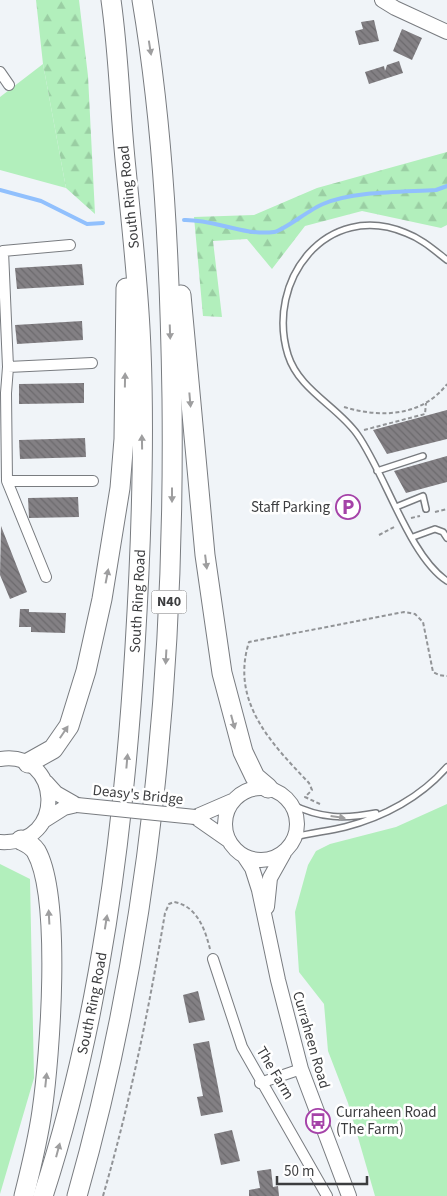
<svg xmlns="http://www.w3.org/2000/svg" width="447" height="1196" viewBox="0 0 447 1196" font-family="'Source Sans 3',sans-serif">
<defs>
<pattern id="forest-firs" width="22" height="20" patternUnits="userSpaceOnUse" patternTransform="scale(1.25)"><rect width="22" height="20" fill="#b2efbc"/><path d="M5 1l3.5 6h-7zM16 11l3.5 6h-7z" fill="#9acea3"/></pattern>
<pattern id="building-back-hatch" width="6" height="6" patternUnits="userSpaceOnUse" patternTransform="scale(1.25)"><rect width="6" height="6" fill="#838084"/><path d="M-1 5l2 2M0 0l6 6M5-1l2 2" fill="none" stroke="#6c6a6d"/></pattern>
</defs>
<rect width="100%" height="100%" fill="#f0f4f8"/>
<path fill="#b2efbc" d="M43 64 66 188 0 170V97Z
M447 804V1196H375L348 1103 328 1051 324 1004 299 972 295 912 308 865 316 851 330 844 396 827Z
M0 864 30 879 34 1078 0 1194Z"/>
<path fill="url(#forest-firs)" d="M36 0H79L88 76 95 214 66 188 43 64Z
M447 152V225L441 228 362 211 305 226 272 269 247 239 213 241 222 317 203 316 194 217 254 215 317 188Z"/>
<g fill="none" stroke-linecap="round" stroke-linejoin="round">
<path stroke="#91c0fd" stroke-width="4" d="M0 190 41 201 87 224 103 223
M184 220C214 219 243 236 274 232 283 231 310 209 323 204 353 191 403 192 436 190L447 186"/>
</g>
<path fill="url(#building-back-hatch)" d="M374 20 379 41 359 45 355 31 363 29 361 22Z
M402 29 422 38 412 60 393 51Z
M399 61 403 73 369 84 365 72 384 66 385 71 387 65Z
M82 264 84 285 17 289 15 268Z
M82 321 83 340 17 344 15 325Z
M84 383V403L19 404V384Z
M447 410V439L387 454 373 430Z
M85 438 86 457 20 459 19 440Z
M447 456V482L406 493 394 471Z
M78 497 79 517 29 518 28 498Z
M1 526 27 592 10 599 0 575Z
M20 609H29V612L66 613 65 633 31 632V627H19Z
M198 991 205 1020 189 1023 183 995Z
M209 1041 223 1112 201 1116 197 1097 203 1096 193 1044Z
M232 1130 240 1161 221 1165 214 1134Z
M271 1169 273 1187 278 1186 279 1196H249V1190L260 1188 257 1171Z"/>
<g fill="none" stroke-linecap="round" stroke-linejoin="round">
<defs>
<path id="lane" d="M447 260C434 250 422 239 406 233 327 200 265 280 288 355 299 390 337 406 357 434 385 473 409 556 447 581
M377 471 423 456
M396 507 423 496 426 509
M413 537 435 529 443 532 447 538
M291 804C321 819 345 819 376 813
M295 837C311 833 328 831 345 827 384 817 421 797 447 767"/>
<path id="street" d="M0 72 9 85
M8 367 92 363
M7 481H93
M46 577 7 481 6 393 8 367 3 251 70 245
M213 959 242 1047 327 1196
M260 1083 301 1069"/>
<path id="secondary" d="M382 0 395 8 447 32
M0 759C61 749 68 846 0 842
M46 782 56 793 77 805
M225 824a36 36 0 1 1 72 0a36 36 0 1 1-72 0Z
M195 817 232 801
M195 817 228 840
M45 820 64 808 77 805
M244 856 252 868 259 890 278 980 301 1069 349 1196
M267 907 270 878 284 853"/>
<g id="highway">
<path d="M181 295 205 555 222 673 243 752 255 777 268 788"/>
<path d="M28 763 53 749 69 726 86 671 102 599 120 488 124 439 126 288"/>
<path d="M21 840C27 843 32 845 36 851 62 897 50 1056 42 1111 38 1140 31 1168 24 1196"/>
<path id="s1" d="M43 1196C100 1021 124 830 135 647 141 548 145 449 141 350 139 290 132 230 126 169 120 113 119 56 111 0"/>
<path d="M77 1196C151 936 175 668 172 399 170 266 164 131 142 0"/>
</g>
</defs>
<use href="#lane" stroke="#797c80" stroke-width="8"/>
<use href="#street" stroke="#797c80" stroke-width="12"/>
<use href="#secondary" stroke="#797c80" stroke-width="16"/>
<use href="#highway" stroke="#797c80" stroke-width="21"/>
<path stroke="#929497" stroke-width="2" stroke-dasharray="4 2.5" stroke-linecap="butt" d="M344 407C380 418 422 417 447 384
M364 430 425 414 426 403
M435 512 447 509
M411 518 420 516
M379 535 396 526
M320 804 305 797 312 790 309 783C272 744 230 702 249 642L404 612 415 614 423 622 433 672 439 675 447 676
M103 1196C130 1103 149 1009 165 913L169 904 174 902C197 906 205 929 210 949"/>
<use href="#lane" stroke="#fff" stroke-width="5"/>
<use href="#street" stroke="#fff" stroke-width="10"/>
<use href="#secondary" stroke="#fff" stroke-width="14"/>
<use href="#highway" stroke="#fff" stroke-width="19"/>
<defs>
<path id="secondary-bridge" d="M77 805 195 817"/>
</defs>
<use href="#secondary-bridge" stroke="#797c80" stroke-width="16" stroke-linecap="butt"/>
<use href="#secondary-bridge" stroke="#fff" stroke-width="14"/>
</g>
<defs><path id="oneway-solid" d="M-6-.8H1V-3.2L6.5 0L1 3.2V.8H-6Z" transform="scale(1.25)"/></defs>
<g fill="#9e9e9f">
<use href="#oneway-solid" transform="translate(150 48) rotate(81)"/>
<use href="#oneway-solid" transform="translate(170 332) rotate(88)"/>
<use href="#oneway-solid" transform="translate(125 380) rotate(-89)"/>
<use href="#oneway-solid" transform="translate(190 400) rotate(85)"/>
<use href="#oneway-solid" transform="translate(142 442) rotate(-91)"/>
<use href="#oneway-solid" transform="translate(172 495) rotate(90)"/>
<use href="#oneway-solid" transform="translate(206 562) rotate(83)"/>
<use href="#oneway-solid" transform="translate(107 576) rotate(-79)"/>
<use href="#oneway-solid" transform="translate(166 657) rotate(93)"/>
<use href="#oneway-solid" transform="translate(233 722) rotate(75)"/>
<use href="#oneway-solid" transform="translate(64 732) rotate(-56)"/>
<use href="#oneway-solid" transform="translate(127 761) rotate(-85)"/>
<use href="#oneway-solid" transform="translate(338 817) rotate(8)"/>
<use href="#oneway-solid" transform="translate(49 917) rotate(-93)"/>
<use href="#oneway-solid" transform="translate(106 922) rotate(-81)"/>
<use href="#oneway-solid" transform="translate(46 1080) rotate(-84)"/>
<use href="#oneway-solid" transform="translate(58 1150) rotate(-75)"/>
</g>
<defs>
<symbol id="parking-ring" viewBox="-11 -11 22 22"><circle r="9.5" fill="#fff" stroke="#a542a8" stroke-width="1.5"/><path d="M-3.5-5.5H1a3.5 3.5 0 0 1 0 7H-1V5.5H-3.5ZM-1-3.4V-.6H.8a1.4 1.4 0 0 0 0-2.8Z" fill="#a542a8"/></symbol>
<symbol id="bus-ring" viewBox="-11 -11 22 22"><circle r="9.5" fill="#fff" stroke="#a542a8" stroke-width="1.5"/><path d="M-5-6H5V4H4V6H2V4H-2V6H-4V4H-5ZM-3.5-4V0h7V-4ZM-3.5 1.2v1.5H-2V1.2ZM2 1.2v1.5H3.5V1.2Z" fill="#a542a8"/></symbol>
</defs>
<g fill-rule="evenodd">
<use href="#parking-ring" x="334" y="493" width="28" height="28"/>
<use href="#bus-ring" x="304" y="1107" width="28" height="28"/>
</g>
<g text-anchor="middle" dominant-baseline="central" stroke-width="5" stroke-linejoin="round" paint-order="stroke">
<rect fill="#fff" stroke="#767779" stroke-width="1" x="151.5" y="590.5" width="35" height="23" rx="4"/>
<g font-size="14" font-weight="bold" fill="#3c3d3f">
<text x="169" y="602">N40</text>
</g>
<g font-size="15" fill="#3c3d3f" stroke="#fff">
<text transform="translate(129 197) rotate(-96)">South Ring Road</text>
<text stroke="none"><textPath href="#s1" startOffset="604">South Ring Road</textPath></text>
<text transform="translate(138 795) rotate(6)">Deasy's Bridge</text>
<text stroke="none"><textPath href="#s1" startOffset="199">South Ring Road</textPath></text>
<text transform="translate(311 1040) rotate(74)">Curraheen Road</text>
<text transform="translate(275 1073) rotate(59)">The Farm</text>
</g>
<g font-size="15" fill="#3c3d3f" stroke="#fff" text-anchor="end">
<text x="330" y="507">Staff Parking</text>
<text x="336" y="1112" text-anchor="start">Curraheen Road<tspan x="336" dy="17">(The Farm)</tspan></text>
</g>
</g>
<path d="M277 1176v8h90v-8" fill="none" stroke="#3c3d3f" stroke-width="2.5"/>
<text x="284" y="1176" font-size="15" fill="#3c3d3f" stroke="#ffffff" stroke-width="4" paint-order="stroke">50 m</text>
</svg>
